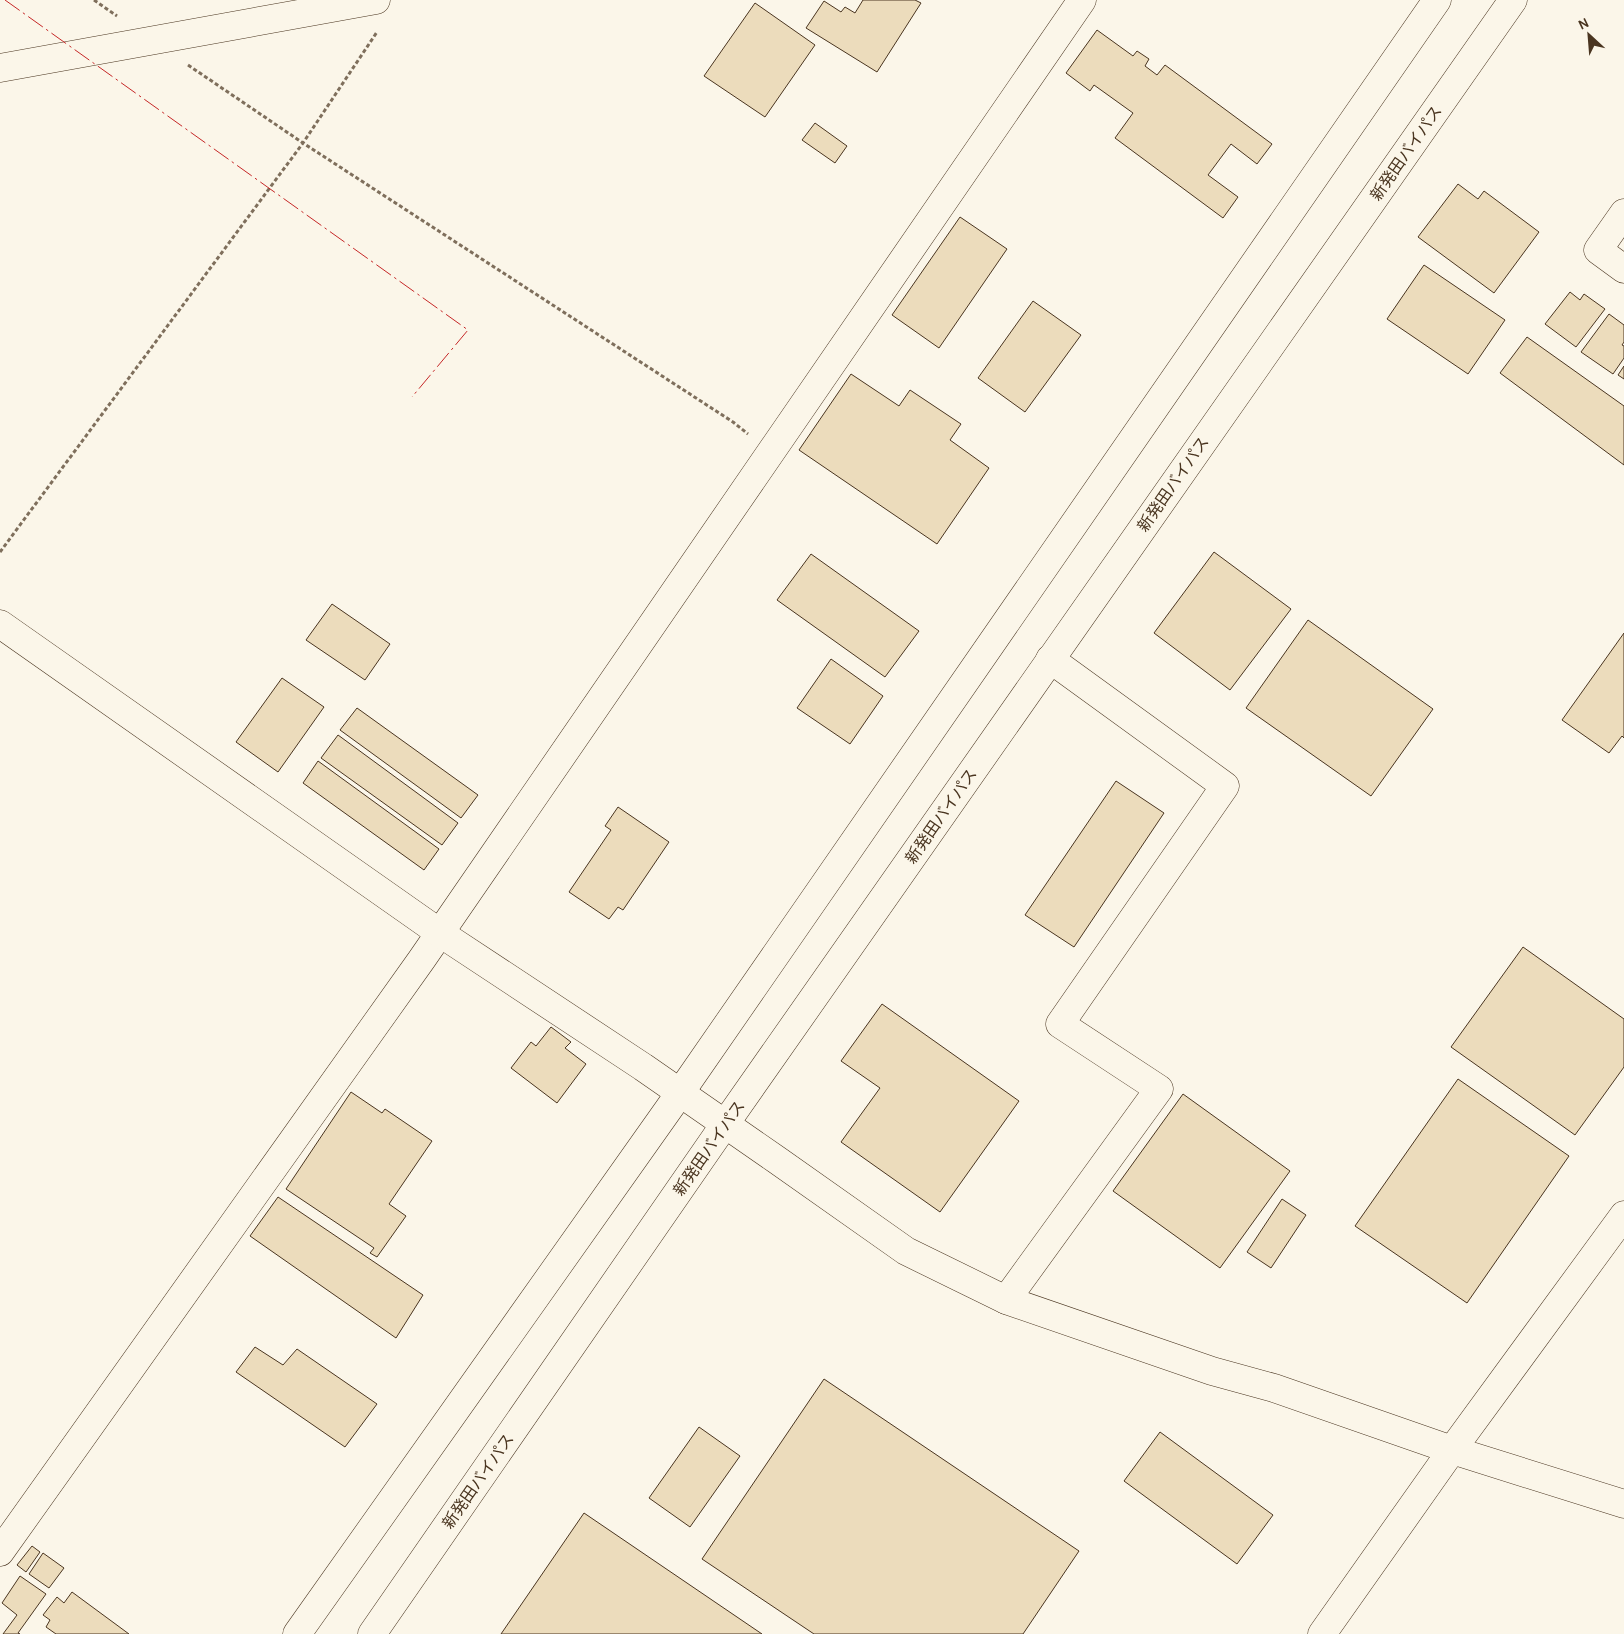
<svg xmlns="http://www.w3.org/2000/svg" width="1624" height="1634" viewBox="0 0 1624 1634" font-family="Karla,'Noto Sans JP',sans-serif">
<rect width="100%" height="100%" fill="#fbf6e9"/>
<path fill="#ecdcbc" stroke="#4a3520" d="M863 0H915L921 3 877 72 806 28 824 1 841 12 845 7 855 13Z
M755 3 815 45 765 117 704 76Z
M1097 30 1133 56 1137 51 1149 59 1145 66 1157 75 1165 65 1272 144 1257 164 1231 144 1208 175 1238 197 1223 218 1115 138 1133 113 1094 85 1090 91 1066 73Z
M815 123 847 146 835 163 802 140Z
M1458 184 1478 199 1484 191 1539 232 1494 293 1418 237Z
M960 217 1007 249 939 348 892 315Z
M1424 265 1505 320 1468 374 1387 319Z
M1570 292 1580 300 1584 294 1605 309 1576 347 1545 324Z
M1033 301 1081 335 1025 412 978 378Z
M1609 314 1624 325V342L1622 345 1624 346V358L1613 374 1581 352Z
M1527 337 1624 406V465L1500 373Z
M1624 366V379L1618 375Z
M851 374 899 406 910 390 961 424 950 440 989 468 937 544 799 450Z
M1214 552 1291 609 1230 690 1154 633Z
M811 554 919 631 885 677 777 600Z
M332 604 390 644 365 680 306 640Z
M1308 620 1433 709 1371 796 1246 708Z
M1624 633V738L1622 736 1609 753 1562 720Z
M831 659 883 696 850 744 797 708Z
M282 678 324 707 278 772 236 742Z
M357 708 478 795 461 818 340 730Z
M338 735 458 823 442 845 321 758Z
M318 761 439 849 424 870 303 783Z
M1116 781 1164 813 1074 947 1025 915Z
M618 807 669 842 623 910 618 907 609 919 569 892 611 830 605 826Z
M1523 947 1624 1019V1067L1575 1135 1451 1047Z
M882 1004 1019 1101 940 1212 841 1142 880 1088 841 1061Z
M551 1027 571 1042 565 1048 586 1064 557 1103 511 1068 531 1042 536 1046Z
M1458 1079 1569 1156 1467 1303 1355 1226Z
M351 1092 382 1113 385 1109 432 1141 389 1204 406 1216 377 1257 370 1253 374 1248 286 1189Z
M1183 1094 1290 1171 1220 1268 1113 1191Z
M278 1197 423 1295 396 1338 250 1236Z
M1282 1199 1306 1215 1271 1268 1247 1252Z
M255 1347 283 1365 297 1349 377 1404 345 1447 236 1372Z
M824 1379 1079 1551 1023 1634H814L702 1559Z
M699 1427 740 1456 690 1527 649 1498Z
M1160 1432 1273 1515 1237 1564 1124 1481Z
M584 1513 762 1634H501Z
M32 1546 40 1552 26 1572 17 1565Z
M43 1553 64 1568 49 1588 29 1574Z
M20 1576 46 1594 18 1633 20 1634H3L17 1615 2 1603Z
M72 1592 129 1634H56L46 1627 50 1620 43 1615 57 1597 64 1603Z"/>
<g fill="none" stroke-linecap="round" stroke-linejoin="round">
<defs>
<path id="minor" d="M1624 213 1598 250 1624 269
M1006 1300 1159 1089 1060 1024 1225 786 1050 659
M0 1552 422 959 1082 0"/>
<path id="tertiary" d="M0 68 376 0
M0 624 440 933 643 1067 777 1160 906 1251 1006 1300 1212 1371 1274 1388 1452 1450 1624 1504
M1322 1634 1452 1450 1624 1215"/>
<path id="trunk" d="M297 1634 680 1093 1437 0
M372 1634 725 1124 1513 0"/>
</defs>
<use href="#minor" stroke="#4a3520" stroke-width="29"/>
<use href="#tertiary" stroke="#4a3520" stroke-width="29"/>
<use href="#trunk" stroke="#4a3520" stroke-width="29"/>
<path stroke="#7f6f5c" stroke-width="3" stroke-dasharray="4 2.5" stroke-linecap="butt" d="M94 0 117 16
M188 65 303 143 733 422 748 434
M0 552 303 143 377 32"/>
<use href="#minor" stroke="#fbf6e9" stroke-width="28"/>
<use href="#tertiary" stroke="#fbf6e9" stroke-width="28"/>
<use href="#trunk" stroke="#fbf6e9" stroke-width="28"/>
<path stroke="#c62828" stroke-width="1" stroke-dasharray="18 4 2.5 4" stroke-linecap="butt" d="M5 0 468 330 412 397"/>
</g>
<g text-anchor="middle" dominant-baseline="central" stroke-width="4" stroke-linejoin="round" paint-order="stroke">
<g font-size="16" fill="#4a3520" stroke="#fbf6e9">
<text transform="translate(1406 153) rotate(-55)">新発田バイパス</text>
<text transform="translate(1173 484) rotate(-55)">新発田バイパス</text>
<text transform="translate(941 816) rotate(-55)">新発田バイパス</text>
<text transform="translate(709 1148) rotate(-55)">新発田バイパス</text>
<text transform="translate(478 1481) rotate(-55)">新発田バイパス</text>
</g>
</g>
<g transform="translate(1589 35) rotate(334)" stroke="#fbf6e9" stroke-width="4" paint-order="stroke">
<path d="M0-4L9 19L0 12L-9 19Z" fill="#4a3520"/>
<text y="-8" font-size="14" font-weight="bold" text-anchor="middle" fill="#4a3520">N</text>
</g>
</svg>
